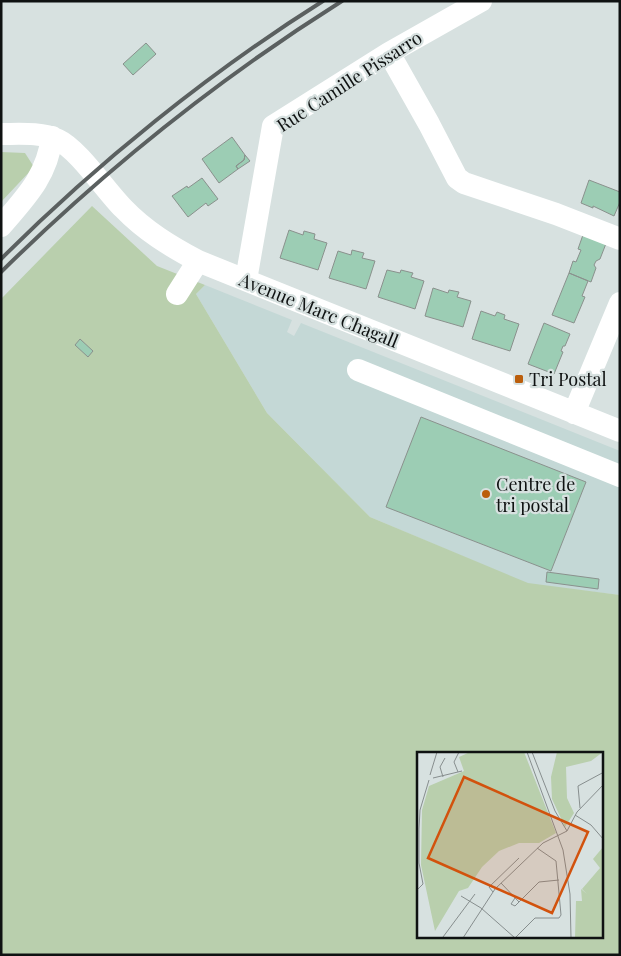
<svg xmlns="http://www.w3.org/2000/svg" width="621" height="956" viewBox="0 0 621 956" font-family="'Playfair Display',serif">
<rect width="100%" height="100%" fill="#d7e1e0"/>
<path fill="#c4d8d6" d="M205 285 292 320 287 332 294 336 301 323 620 451V595L528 584 370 517 267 413 196 294Z"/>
<path fill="#b9cfad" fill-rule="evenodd" d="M1 152 25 153 34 167 1 202Z
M92 206 157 266 205 285 196 294 267 413 370 517 528 583 620 595V955H1V299ZM418 754H602V937H418Z"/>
<path fill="#9ccdb4" stroke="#8a918d" d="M146 43 156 54 133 75 123 64Z
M232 137 245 155 244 160 236 166 238 169 219 183 202 159Z
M245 155 250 161 238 169 236 166 244 160Z
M202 178 218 199 208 206 206 203 188 217 172 196 187 186 188 188Z
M589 180 620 192V202L614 216 593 206V208L581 203Z
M289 230 303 235 304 231 315 234 314 239 327 243 318 270 280 258Z
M584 232 607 241 600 259 596 261 594 265 596 268 591 282 569 273 573 261 576 262 581 250 578 249Z
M352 250 364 253 362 258 375 261 366 289 329 278 338 251 351 255Z
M387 270 400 273 401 270 413 273 411 277 424 281 415 309 378 297Z
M569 273 588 281 582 296 585 297 574 323 552 315Z
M433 288 448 293 449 290 459 292 457 297 471 301 463 327 425 316Z
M481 311 495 316 497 312 505 315 504 319 519 324 510 351 472 339Z
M544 323 570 334 565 346H563L561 351 563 352 554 374 528 364Z
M80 339 93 351 88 357 75 345Z
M421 417 586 482 551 571 386 507Z
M547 572 599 579 598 589 546 582Z"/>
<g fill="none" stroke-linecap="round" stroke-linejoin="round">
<path stroke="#fff" stroke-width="22" d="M389 53 429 124 457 178 464 183 556 214 620 239
M1 134C19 134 41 132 58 140 78 149 106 191 123 208 145 231 170 246 198 261L620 431
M1 226C26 197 47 176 52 137
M246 280 273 126 389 53 481 1
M177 294 198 261
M358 370 620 476
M574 413 620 303"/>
<path stroke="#5b6060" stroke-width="4" d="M1 259C96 164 210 72 323 1
M1 272C105 170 218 79 342 1"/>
</g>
<g fill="#bb5e0c" stroke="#d7e1e0" stroke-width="2">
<rect x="514" y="374" width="10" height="10" rx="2.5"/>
<circle cx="486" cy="494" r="5"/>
</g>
<g text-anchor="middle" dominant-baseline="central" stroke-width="4.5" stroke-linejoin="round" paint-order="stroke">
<g font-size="18" fill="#0f1212" stroke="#d7e1e0">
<text transform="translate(349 81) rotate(-33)">Rue Camille Pissarro</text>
<text transform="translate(319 310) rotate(22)">Avenue Marc Chagall</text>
</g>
<g font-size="18" fill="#0f1212" stroke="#d7e1e0" text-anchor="start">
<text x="529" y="379">Tri Postal</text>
<text x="496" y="484">Centre de<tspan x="496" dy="21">tri postal</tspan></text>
</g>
</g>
<g transform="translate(417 752)">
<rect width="186" height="186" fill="#d7e1e0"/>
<path d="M53 0H107L139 81 122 91H102L82 99 65 115 51 136 42 139 18 179 4 113 5 58 12 34 47 19 42 5ZM140 0H186L174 9 149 15 150 46 157 61 148 75 135 47 134 25ZM186 95V186H158L159 149H165L164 137 170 142 165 137 183 116 176 107Z" fill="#b9cfad"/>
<path fill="none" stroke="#878e8e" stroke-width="1" d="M110 0 146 98 153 142 154 186M115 0 138 59 150 79M41 20 37 10 42 0M13 23 20 0M26 25 23 15 28 6M16 26 45 19M163 56 161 34 187 20M158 63 174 73 187 88M150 79 160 60 187 32M84 131 102 150 122 130 142 128M0 138 6 132 2 111V77L3 58 12 28M76 140 72 135 102 106M44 144 64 156 98 186M98 146 94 152 98 154 102 150M26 185 58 142M46 186 78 137 126 91 150 79M98 186 118 166H142L144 163 139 109 120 96"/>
<path fill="#d2520d" fill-opacity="0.15" stroke="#d2520d" stroke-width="2.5" d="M47 25 171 80 135 161 11 106Z"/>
<rect width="186" height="186" fill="none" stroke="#0f1212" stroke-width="2.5"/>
</g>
<rect width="621" height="956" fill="none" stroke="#0f1212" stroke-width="5"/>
</svg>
